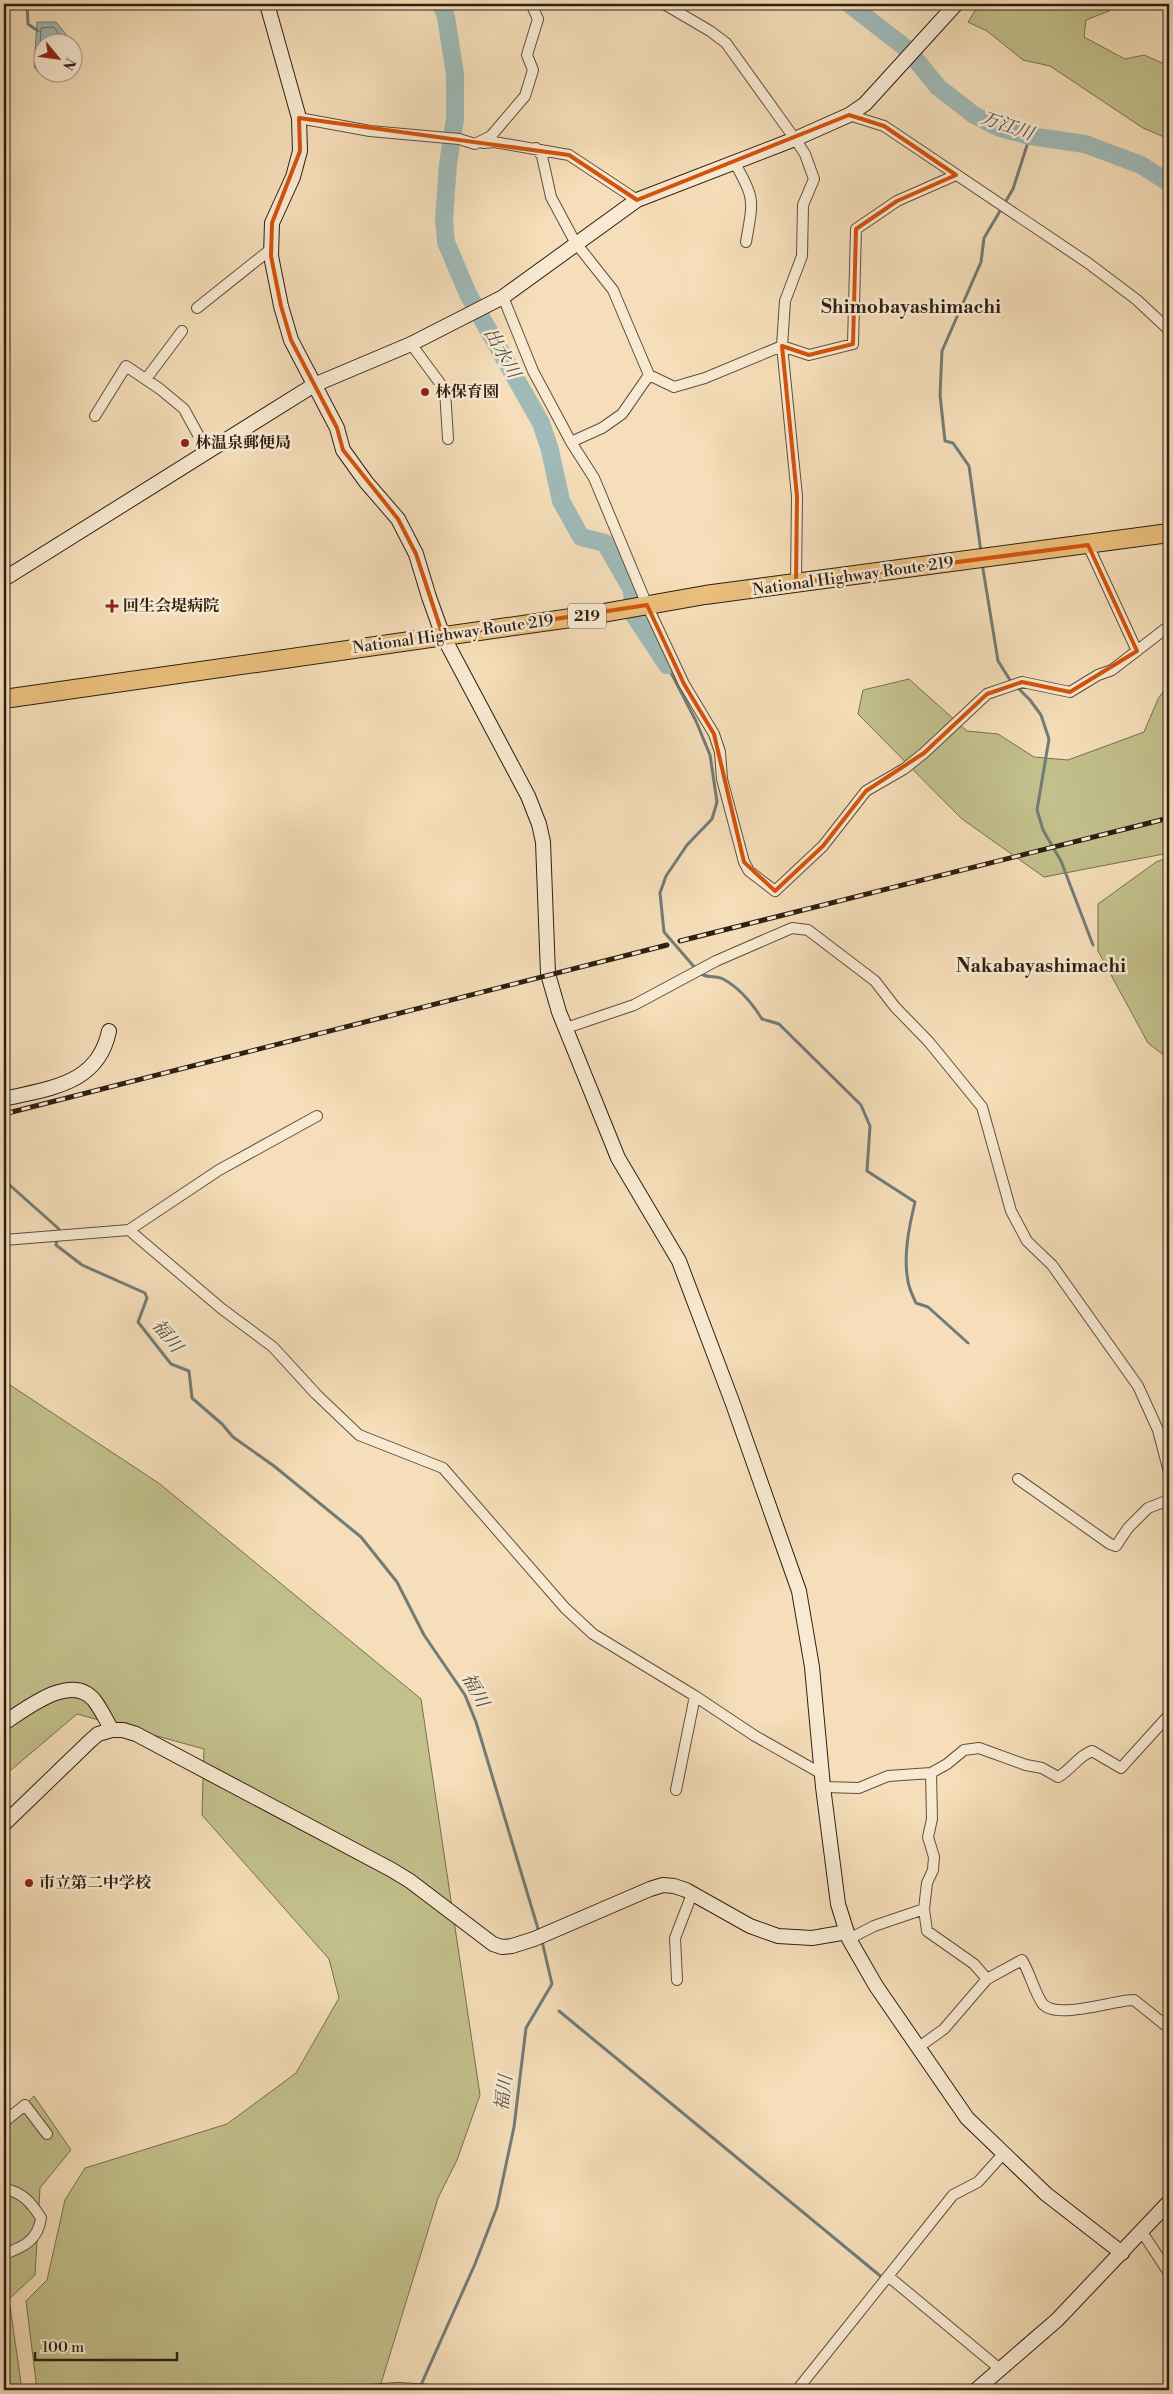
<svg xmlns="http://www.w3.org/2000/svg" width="1173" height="2394" viewBox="0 0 1173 2394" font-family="'Libre Bodoni','Noto Serif JP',serif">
<rect width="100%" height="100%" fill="#f5deb9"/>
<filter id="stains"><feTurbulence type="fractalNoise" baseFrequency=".004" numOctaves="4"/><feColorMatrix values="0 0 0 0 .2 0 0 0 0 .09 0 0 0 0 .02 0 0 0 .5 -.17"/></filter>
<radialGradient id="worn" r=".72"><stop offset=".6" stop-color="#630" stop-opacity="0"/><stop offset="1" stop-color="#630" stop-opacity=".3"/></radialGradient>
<path fill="#c2c08b" stroke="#786f50" d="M979 4H1113L1109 11 1086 20 1084 37 1125 59 1144 55 1169 66V139L1143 128 1050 66 1023 60 987 31 968 22Z
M909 679 967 731 998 734 1034 757 1068 760 1144 732 1158 699 1169 683V853L1044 877 962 819 858 714 863 690Z
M1169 857V1059L1148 1043 1098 951V904L1156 862Z
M4 1381 160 1484 421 1699 480 2095 457 2160 438 2198 379 2390H37L26 2301 47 2280 65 2200 85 2168 227 2124 296 2073 339 1998 329 1959 202 1815 204 1749 77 1714 4 1776Z
M34 2096 71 2150 40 2188 35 2275 9 2299 22 2390H4V2127Z"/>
<path fill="#9fbab8" stroke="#727c76" d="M37 22H56L66 34 65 42H42V72L58 73 55 80 42 76 34 67Z"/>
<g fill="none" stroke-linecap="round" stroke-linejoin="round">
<path stroke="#666c66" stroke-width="1" d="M42 69 39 65 41 28 54 27 60 36 61 42"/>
<path stroke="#727c76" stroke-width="3" d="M27 4 28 24 38 31
M981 552 969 466 953 443 945 441 940 395 942 351 981 262 984 238 1013 189 1030 136
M982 563 998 661 1010 680 1030 700 1041 715 1049 739 1037 810 1043 830 1061 861 1093 945
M667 665 696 721 710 755 717 802 712 819 687 845 666 876 660 893 664 932 696 969
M700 973C707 979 715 975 723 979 740 988 752 1003 762 1019L779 1024 861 1105 870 1126 867 1171 915 1202C909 1227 903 1256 908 1281 909 1289 913 1296 916 1303L928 1307 968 1343
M4 1180 59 1229 56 1245 82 1265 145 1293 147 1298 138 1322 171 1364 189 1371 192 1398 222 1424 233 1437 274 1466 361 1537 397 1582 424 1635 465 1695 476 1722 539 1932
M559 2011 884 2279
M420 2387 475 2264 497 2207 514 2127 526 2028 552 1984 542 1941"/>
<path stroke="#9fbab8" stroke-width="18" d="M441 4 446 17 455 74V119L448 164 444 220 446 242 468 294 541 423 550 450 561 501 581 537 605 543 632 590 634 615 667 665
M849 4 907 49 938 87 974 115 1000 128 1030 136 1085 144 1141 165 1169 183"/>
<defs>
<path id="street" d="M664 4 710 31 726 43 795 139 805 154 814 179 803 205 802 256 785 301 782 346 797 496 796 583
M4 6 10 4
M849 115 884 126 1088 263 1137 300 1169 330
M299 118 370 131 459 139 475 144 491 136 525 96 533 70 527 55 538 19 531 4
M483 143 494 142 569 155 637 200
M536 148 542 156 551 197 575 242 613 290 649 375
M734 162C756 199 753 201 746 242
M503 297 533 371 571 442 594 478 647 605 684 684 714 734 720 752 722 779 744 862 749 871 775 891 823 846 866 791 904 769 924 753 987 694 1022 682 1070 692 1098 675 1112 670 1169 626
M197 308 271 249
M411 344 445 390 448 439
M146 379 182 331
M95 416 126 366 160 389 184 409 207 451
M571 442 602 428 622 414 649 375 674 387 705 378 782 346 809 355 853 344 856 229 897 201 956 175
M1088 545 1137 651
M566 1028 634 1005 716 961 792 928 808 930 875 981 895 1007 929 1042 982 1107 1011 1211 1027 1241 1052 1265 1138 1386 1158 1430 1169 1472
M129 1230 222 1309 273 1347 316 1394 359 1435 443 1468 565 1608 593 1634 695 1696 755 1736 822 1774
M4 1240 129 1230 219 1170 317 1116
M1018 1479 1110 1544 1116 1546 1128 1528 1148 1508 1169 1500
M931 1773 932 1819 928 1837 934 1857 933 1870 927 1883 924 1909 927 1931 974 1964 987 1979
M823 1787 859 1788 888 1776 931 1773 947 1764 964 1750 979 1748 1026 1765 1042 1768 1058 1777C1071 1770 1078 1756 1092 1751L1121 1768 1169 1715
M676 1790 695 1696
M849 1939 874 1926 924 1909
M677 1980 675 1938 692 1894
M919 2047 944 2029 987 1979 1022 1960C1030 1973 1034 1991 1042 2003 1055 2021 1113 2000 1134 2000L1169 2028
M4 2122 25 2105 47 2134
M4 2189C22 2192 31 2202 41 2218 38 2240 24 2247 4 2254
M1142 2232 1169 2273
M888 2276 1000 2369
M368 2390 398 2388 432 2390
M797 2390 953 2195 978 2182 1004 2153"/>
<path id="secondary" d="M267 4 299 118 300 151 293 177 272 223 271 256 281 306 291 340 337 428 343 450 366 482 398 519 416 554 429 597 443 636 528 796 539 824 543 842 548 974 559 1012 618 1158 679 1261 733 1404 799 1591 812 1667 823 1787 838 1904 849 1939 876 1986 967 2118 1046 2194 1122 2253
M4 579 314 385 411 344 503 297 637 200 795 139 849 115 865 104 956 4
M4 1099C49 1088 98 1085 109 1031
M4 1723C26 1709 71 1672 94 1700 101 1709 106 1720 112 1730
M4 1824 90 1741 98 1734 112 1730H123L136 1734 392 1870 410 1881 493 1944 502 1947 512 1946 534 1939 650 1889 663 1885 674 1886 686 1890 750 1926 778 1936 812 1938 847 1932
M976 2390 1057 2320 1169 2202"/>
<path id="highway" d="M4 699 592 615 705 595 1169 533"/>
</defs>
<use href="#street" stroke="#604e3d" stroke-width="12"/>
<use href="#secondary" stroke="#2e1e14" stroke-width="16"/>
<use href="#highway" stroke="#2e1e14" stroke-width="20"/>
<use href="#street" stroke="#f8ead2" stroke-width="10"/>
<use href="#secondary" stroke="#f8ead2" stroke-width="14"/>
<use href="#highway" stroke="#eabf7c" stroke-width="18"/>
<defs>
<path id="rail" d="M680 941 1169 818
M4 1114 667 945"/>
</defs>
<use href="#rail" stroke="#2e1e14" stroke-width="5"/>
<use href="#rail" stroke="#f8ead2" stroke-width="3" stroke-dasharray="9" stroke-linecap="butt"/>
</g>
<path fill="none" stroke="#d5530d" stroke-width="4" stroke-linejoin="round" d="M849 115 884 126 956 175 897 201 856 229 853 344 809 355 782 346 797 496 796 583 1088 545 1137 651 1070 692 1022 682 987 694 924 753 866 791 823 846 775 891 744 862 714 734 684 684 647 605 443 636 416 554 398 519 343 450 337 428 291 340 281 306 271 256 272 223 300 151 299 118 569 155 637 200Z"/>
<g fill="#8f2418" stroke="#f8ead2" stroke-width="2">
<circle cx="425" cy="392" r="5"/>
<circle cx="185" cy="443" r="5"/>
<path d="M109.5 598.5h5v5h5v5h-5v5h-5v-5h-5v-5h5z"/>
<circle cx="29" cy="1883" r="5"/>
</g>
<g text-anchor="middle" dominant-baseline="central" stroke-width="5" stroke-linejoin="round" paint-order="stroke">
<rect fill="#f8ead2" stroke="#6b5b4d" stroke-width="1" x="568" y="603.5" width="38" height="25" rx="4"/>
<g font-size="15" font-weight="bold" fill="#2e1e14">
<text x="587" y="616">219</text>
</g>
<g font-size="16" font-weight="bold" fill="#2e1e14" stroke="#f8ead2" text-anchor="start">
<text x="435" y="392">林保育園</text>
<text x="195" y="443">林温泉郵便局</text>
<text x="123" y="606">回生会堤病院</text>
<text x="39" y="1883">市立第二中学校</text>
</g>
<g font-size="16" fill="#2e1e14" stroke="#f8ead2">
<text transform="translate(853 576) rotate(-8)">National Highway Route 219</text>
<text transform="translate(453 634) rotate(-8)">National Highway Route 219</text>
</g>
<g font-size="18" font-style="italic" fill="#504d45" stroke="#f8ead2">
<text transform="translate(1007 126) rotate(19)">万江川</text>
<text transform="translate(502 353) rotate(61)">出水川</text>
<text transform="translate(167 1336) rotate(51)">福川</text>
<text transform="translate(475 1690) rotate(62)">福川</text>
<text transform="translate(504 2093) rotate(-83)">福川</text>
</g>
<g font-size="19" font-weight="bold" fill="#2e1e14" stroke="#f8ead2">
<text x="911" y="307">Shimobayashimachi</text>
<text x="1041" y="966">Nakabayashimachi</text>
</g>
</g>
<rect width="1173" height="2394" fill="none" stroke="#f5deb9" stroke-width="20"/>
<rect x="5" y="5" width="1163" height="2384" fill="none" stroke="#2e1e14" stroke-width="2.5"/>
<rect x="10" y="10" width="1153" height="2374" fill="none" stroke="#2e1e14"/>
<g transform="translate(58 58) rotate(119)"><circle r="24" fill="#f8ead2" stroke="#a79886"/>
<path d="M0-4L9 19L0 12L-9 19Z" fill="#8f2418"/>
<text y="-8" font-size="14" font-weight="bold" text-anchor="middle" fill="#2e1e14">N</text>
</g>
<path d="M35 2352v8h142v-8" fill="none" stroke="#2e1e14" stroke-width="2.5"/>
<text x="42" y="2352" font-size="15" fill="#2e1e14" stroke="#f8ead2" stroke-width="4" paint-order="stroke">100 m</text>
<rect width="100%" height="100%" filter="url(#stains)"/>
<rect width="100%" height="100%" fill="url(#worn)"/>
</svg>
